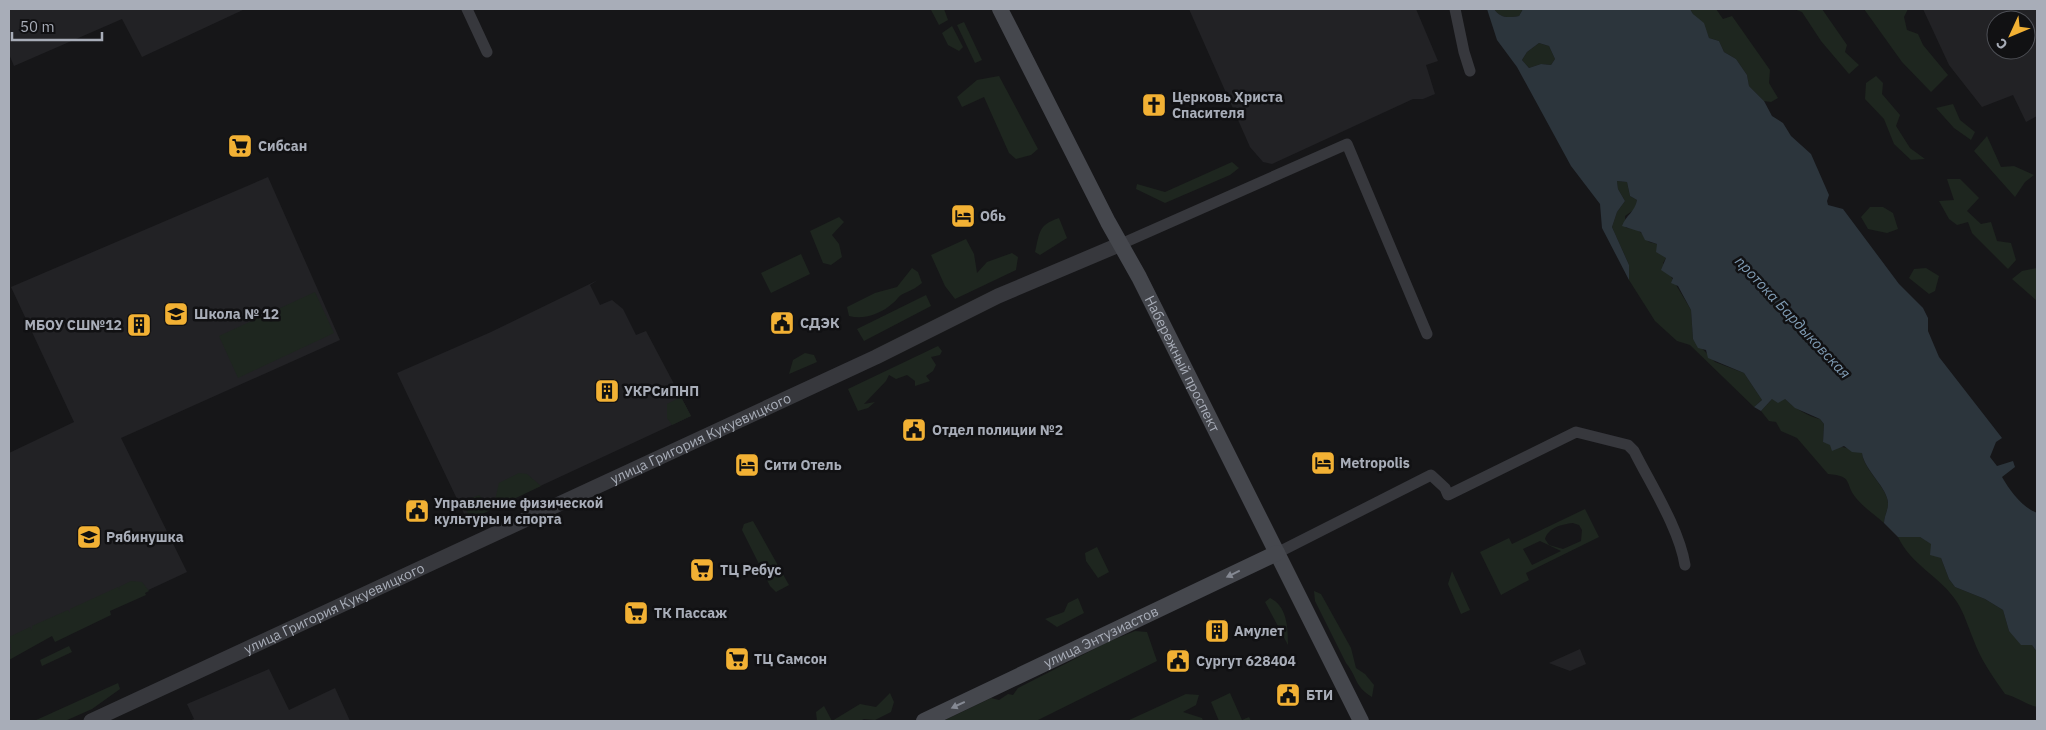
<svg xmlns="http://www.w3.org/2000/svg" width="2046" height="730" viewBox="0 0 2046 730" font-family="'IBM Plex Sans',sans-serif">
<rect width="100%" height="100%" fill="#161618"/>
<path fill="#222225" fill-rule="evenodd" d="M9 9H245L142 57 122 19 14 66 9 54Z
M1189 9H1416L1438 61 1426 65 1435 94 1423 99H1413L1272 164 1263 162 1250 147Z
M1923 9H2037V116L2026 122 2013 95 1982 107 1949 65ZM1996 20H2026V50H1996Z
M268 177 340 340 121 438 187 572 9 655V453L74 422 11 287Z
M598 280 590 285 600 305 612 300 623 309 636 335 646 331 691 416 467 520 397 373 491 332Z
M1580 649 1586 664 1570 671 1549 663Z
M269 669 289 710 335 688 350 721H189L194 719 187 704Z"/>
<path fill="#1e261f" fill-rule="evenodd" d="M944 9 948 20 939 25 931 10Z
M1494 9H1523L1519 16C1508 18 1500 18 1494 9Z
M1690 9H1716L1723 19 1732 16 1770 70 1769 83 1778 98 1771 102 1764 101 1749 86 1747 75 1736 59 1724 52 1719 41 1709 38C1703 21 1697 22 1690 9Z
M1794 9H1822L1847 45 1845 52 1859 65 1849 74 1821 41 1802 12Z
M1864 9H1908L1904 17 1907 30 1918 34 1923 45 1948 75 1931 92 1902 62Z
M964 22 982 60 975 63 957 25Z
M952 26 963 47 959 51 948 45 942 33Z
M1539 43 1549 46 1555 59 1551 65 1541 64 1529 68 1522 60 1527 52Z
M999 76 1038 149 1031 155 1016 159 1009 153 984 97 962 107 957 97 977 80Z
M1876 76 1883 83 1882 94 1900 115 1896 126 1910 148 1925 159 1911 160 1894 144 1884 119 1865 99 1866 83Z
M1953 104 1960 120 1975 132 1971 140 1954 128 1936 108Z
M1987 136 2001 167 2014 166 2034 175 2025 182 2015 197 1974 151Z
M1232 162 1239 168 1230 175 1165 203 1136 189 1137 184 1165 192Z
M1947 179H1960L1979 198 1967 211 1981 224 1991 222 1997 241 2011 243 2016 260 2008 269 1972 233 1968 222 1957 225 1949 219 1939 201 1954 200Z
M1617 181 1627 182 1630 196 1637 200 1635 209 1625 216 1626 228C1639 228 1642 233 1649 242L1657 244 1666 258 1663 263 1691 310 1693 339 1715 362 1744 373 1762 400 1754 407 1690 345 1677 341 1655 321 1629 280V265L1612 227 1617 212 1625 201 1618 189Z
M1870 207H1883L1893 213 1898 229 1887 233 1868 229 1861 217Z
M839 217 844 222 832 235 839 244 842 257 831 265 823 263 810 231Z
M1059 218 1067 238 1040 255 1035 252C1040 232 1038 225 1059 218Z
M966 239 974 254 977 273 987 262 1012 253 1018 257 1016 270 955 299 945 286 931 255Z
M801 254 810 274 771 293 761 273Z
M912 268 918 272 922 283C915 289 909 291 901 295 898 297 896 301 893 303 881 314 864 320 849 316L847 307 875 293 897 287Z
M1926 268 1939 276 1935 291 1929 294 1909 278 1914 269Z
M2037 268V301L2012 279 2022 271Z
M315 292 334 333 238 378 219 336Z
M926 295 931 306 864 341 857 329Z
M938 346 942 351 940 355 931 357 936 365 933 371 926 376 930 381 915 386V381L907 375 896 379 889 375 886 381 864 404 875 402 868 408 858 411 848 389Z
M805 353 814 355 817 362 789 374 793 360Z
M681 397 691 416 672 425 667 418V404Z
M1772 399H1785C1795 408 1807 416 1820 419L1824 424 1823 442 1862 452C1863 470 1889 489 1888 504 1888 510 1884 517 1884 523 1875 515 1863 507 1856 498 1844 483 1854 476 1828 474L1797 438 1781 431 1776 422 1769 421 1761 411Z
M519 473 527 474 541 486 474 518 467 512 469 499 479 495 487 504 495 500 499 483Z
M1585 509 1599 537 1526 573 1529 580 1501 595 1480 552 1509 538 1512 544ZM1573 523 1579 525 1582 530 1581 541 1563 549 1549 545 1545 539C1548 528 1562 524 1573 523ZM1540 541 1561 551 1532 565 1523 549Z
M753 521 789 585 776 592 770 586 742 530 744 524Z
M1898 537H1920L1932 544 1941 558 1949 579 1955 587 1985 599 2003 610 2009 631 2032 645 2037 652V707C2025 704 2017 697 2005 694 1993 677 1981 660 1974 641 1968 627 1965 615 1957 602 1941 577 1911 565 1898 537Z
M1097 547 1109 572 1098 578 1086 561 1085 553Z
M1452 571 1470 610 1461 614 1448 584Z
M131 581 142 582 149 591 145 593 146 595 110 611 111 615 55 642 52 636 9 660 11 648 9 637 30 627 32 631V626L68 610 70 613V609L118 587 120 591 119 587Z
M1314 591 1321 594 1351 648 1356 668 1365 674 1374 685 1372 697C1354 686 1358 678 1346 663L1315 601Z
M1078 598 1084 613 1057 627 1045 619 1064 612 1068 603Z
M1270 598C1287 606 1288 627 1288 645L1265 602Z
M1135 631 1147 632 1157 661 1036 721H943L991 698 999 700 1008 694 1013 695 1018 688 1108 642Z
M69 646 72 652 42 666 40 660Z
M118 683 120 689 92 709 65 721H34Z
M890 693 894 702 891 712 875 720 864 719 860 721H817L816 712 824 706 832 721 860 704 876 707Z
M1230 693 1242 720 1249 717 1251 721H1219L1211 702Z
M1186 694 1199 695 1196 705 1183 712 1202 718 1203 721H1127Z"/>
<path fill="#2c353c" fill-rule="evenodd" d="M1487 9H1494C1500 18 1508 18 1519 16L1523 9H1690L1693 14 1704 23 1709 38 1719 41 1724 52 1736 59 1747 75 1749 86 1764 101 1772 116 1783 123 1791 136 1811 154 1829 195 1827 201 1828 205 1843 209 1899 284 1923 308 1928 318V331L1939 357 2002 438 1996 442 1990 457 1997 466 2013 461 2015 467 2002 477C2010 491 2022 507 2037 513V652L2032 645H2021L2009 631 2003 610 1985 599 1955 587 1949 579 1941 558 1930 555 1931 544 1920 537H1898L1884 523C1884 517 1888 510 1888 504 1889 489 1864 470 1862 453L1852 452 1844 446 1832 451 1830 445 1823 442 1824 424 1820 419 1795 408 1785 399 1778 403 1772 399 1761 411 1754 407 1762 400 1744 373 1708 358 1706 350 1698 348 1693 339 1691 310 1678 286 1671 283 1673 278 1661 270 1666 258 1656 252 1657 244 1645 240 1641 232 1622 226C1626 215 1635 212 1637 200L1630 196 1627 182 1617 181 1618 189 1625 201 1617 212 1612 227 1629 265V280L1602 228 1600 204 1571 166 1517 67 1497 40ZM1539 43 1549 46 1555 59 1551 65 1541 64 1529 68 1522 60 1527 52Z"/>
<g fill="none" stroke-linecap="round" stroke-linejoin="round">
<path stroke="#37383d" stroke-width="11" d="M467 9 487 52
M1455 9 1464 52 1470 71
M1121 244 1347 144 1427 334
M1277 553 1431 475 1445 488 1448 495 1576 432 1628 445 1634 451C1651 485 1679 528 1685 565"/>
<path stroke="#37383d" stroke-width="15" id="s1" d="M91 721 876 357 998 296 1121 244"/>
<g stroke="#45474d" stroke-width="16">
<path id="s2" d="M1000 9 1108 222 1139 277 1361 721"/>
<path id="s3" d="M924 721 1277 553"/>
</g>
</g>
<defs><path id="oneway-solid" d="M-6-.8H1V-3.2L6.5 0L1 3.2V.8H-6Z" transform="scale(1.25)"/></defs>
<g fill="#858993">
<use href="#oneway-solid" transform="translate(1233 574) rotate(154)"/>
<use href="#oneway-solid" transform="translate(958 705) rotate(155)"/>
</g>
<defs>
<symbol id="church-square" viewBox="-11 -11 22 22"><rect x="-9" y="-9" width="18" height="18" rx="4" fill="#f2b134" stroke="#111113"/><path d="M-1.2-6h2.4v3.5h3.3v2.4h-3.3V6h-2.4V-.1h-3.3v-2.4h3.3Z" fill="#111"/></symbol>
<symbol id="supermarket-square" viewBox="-11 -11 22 22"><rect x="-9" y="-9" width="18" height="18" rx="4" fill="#f2b134" stroke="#111113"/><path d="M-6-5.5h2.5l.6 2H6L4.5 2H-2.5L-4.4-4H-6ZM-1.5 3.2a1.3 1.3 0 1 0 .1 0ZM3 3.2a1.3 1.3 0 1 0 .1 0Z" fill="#111"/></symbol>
<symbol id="hotel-square" viewBox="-11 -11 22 22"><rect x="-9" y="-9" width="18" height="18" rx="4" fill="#f2b134" stroke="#111113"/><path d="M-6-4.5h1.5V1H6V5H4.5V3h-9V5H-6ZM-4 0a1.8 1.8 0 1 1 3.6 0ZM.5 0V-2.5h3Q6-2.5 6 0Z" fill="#111"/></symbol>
<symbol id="school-square" viewBox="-11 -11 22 22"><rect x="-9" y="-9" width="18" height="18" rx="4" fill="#f2b134" stroke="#111113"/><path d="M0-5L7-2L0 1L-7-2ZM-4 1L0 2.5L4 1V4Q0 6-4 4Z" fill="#111"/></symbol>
<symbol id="civic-square" viewBox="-11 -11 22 22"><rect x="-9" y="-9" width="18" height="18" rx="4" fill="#f2b134" stroke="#111113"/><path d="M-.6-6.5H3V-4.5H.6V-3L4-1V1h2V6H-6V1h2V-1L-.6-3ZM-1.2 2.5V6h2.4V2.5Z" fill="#111"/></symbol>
<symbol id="building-square" viewBox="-11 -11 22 22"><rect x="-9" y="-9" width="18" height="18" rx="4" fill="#f2b134" stroke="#111113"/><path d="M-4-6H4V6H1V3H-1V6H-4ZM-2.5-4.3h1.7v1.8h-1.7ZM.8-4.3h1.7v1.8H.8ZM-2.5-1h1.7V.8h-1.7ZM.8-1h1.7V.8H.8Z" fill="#111"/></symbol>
</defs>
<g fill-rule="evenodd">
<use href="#church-square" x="1140" y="91" width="28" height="28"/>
<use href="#supermarket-square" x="226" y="132" width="28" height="28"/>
<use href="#hotel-square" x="949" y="202" width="28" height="28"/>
<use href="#school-square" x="162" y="300" width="28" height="28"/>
<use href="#civic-square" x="768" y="309" width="28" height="28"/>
<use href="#building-square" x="125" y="311" width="28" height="28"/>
<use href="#building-square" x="593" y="377" width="28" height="28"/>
<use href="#civic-square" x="900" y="416" width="28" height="28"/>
<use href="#hotel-square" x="1309" y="449" width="28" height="28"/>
<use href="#hotel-square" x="733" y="451" width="28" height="28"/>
<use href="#civic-square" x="403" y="497" width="28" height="28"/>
<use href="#school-square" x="75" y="523" width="28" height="28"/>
<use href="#supermarket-square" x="688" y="556" width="28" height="28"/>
<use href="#supermarket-square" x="622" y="599" width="28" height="28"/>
<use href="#building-square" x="1203" y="617" width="28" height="28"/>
<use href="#supermarket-square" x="723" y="645" width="28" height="28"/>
<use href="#civic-square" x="1164" y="647" width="28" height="28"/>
<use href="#civic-square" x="1274" y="681" width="28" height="28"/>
</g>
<g text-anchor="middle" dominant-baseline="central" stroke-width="5" stroke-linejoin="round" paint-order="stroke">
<g font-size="14" font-weight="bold" fill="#a8adb8" stroke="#111113" text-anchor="start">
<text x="1172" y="97">Церковь Христа<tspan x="1172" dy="16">Спасителя</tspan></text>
<text x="258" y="146">Сибсан</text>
<text x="980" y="216">Обь</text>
<text x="194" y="314">Школа № 12</text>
<text x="800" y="323">СДЭК</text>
<text x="122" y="325" text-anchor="end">МБОУ СШ№12</text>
<text x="624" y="391">УКРСиПНП</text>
<text x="932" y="430">Отдел полиции №2</text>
<text x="1340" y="463">Metropolis</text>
<text x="764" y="465">Сити Отель</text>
<text x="434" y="503">Управление физической<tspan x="434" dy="16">культуры и спорта</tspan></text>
<text x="106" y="537">Рябинушка</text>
<text x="720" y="570">ТЦ Ребус</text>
<text x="654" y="613">ТК Пассаж</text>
<text x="1234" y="631">Амулет</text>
<text x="754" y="659">ТЦ Самсон</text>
<text x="1196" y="661">Сургут 628404</text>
<text x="1306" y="695">БТИ</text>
</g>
<g font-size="14" fill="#a8adb8" stroke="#111113">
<text stroke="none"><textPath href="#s2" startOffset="399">Набережный проспект</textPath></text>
<text stroke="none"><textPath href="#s1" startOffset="672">улица Григория Кукуевицкого</textPath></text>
<text stroke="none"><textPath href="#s1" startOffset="268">улица Григория Кукуевицкого</textPath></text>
<text stroke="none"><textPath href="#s3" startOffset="196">улица Энтузиастов</textPath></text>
</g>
<g font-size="15" font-style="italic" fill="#7f9bb3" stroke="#111113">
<text transform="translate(1793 317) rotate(47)">протока Бардыковская</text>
</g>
</g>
<rect width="2046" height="730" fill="none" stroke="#a8adb8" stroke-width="20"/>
<g transform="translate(2011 35) rotate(226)"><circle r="24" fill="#111113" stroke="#4d4f55"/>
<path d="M0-4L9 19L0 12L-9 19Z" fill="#f2b134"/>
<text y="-8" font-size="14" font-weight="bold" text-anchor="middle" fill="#a8adb8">С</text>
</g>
<path d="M12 32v8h90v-8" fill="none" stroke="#a8adb8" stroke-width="2.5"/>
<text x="20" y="32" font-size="15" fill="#a8adb8" stroke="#111113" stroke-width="4" paint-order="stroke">50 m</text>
</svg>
